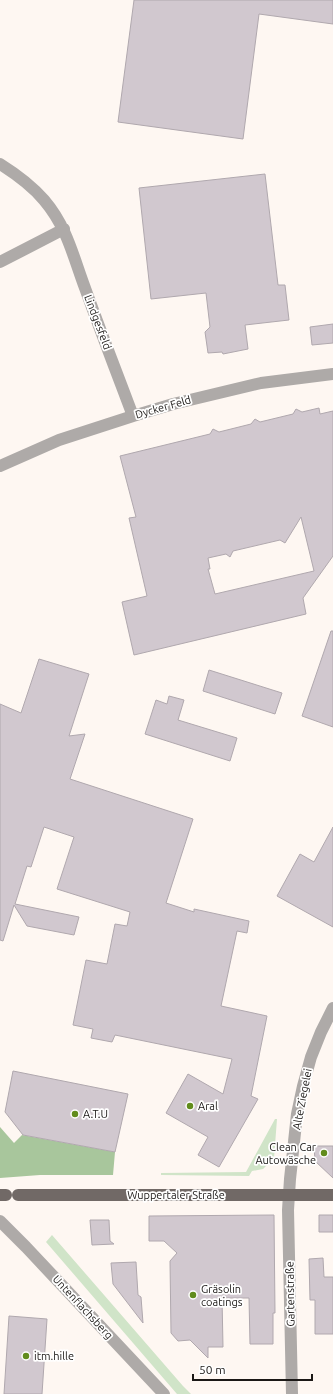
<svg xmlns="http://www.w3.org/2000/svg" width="333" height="1394" viewBox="0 0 333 1394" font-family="Ubuntu,sans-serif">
<rect width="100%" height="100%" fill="#fef7f2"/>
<path fill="#d0e4c8" d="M275 1119H277L274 1158 263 1169 252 1171 249 1176 161 1175V1173L246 1172Z
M52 1235 183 1386 191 1394H177L46 1242Z"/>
<path fill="#a8c69c" d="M0 1127 14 1143 22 1135 115 1152 113 1175H40L0 1178Z"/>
<path fill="#d1c8cf" stroke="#b0a8ae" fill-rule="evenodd" d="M134 0H333V24L259 14 243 139 118 122Z
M265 174 278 285H285L289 320 245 325 248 349 223 354 222 352 208 353 205 332 210 327 206 293 151 299 139 188Z
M333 324V343L312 345 310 327Z
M319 408 320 414 333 411V556L303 598 306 614 134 655 122 602 147 596 129 518 136 517 120 456 210 434 213 429 219 432 251 424 255 419 260 422 293 414 296 409 302 412ZM301 517 314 571 215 594 208 569H210L208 558 226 554 230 557 233 551 280 540 285 543Z
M331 631H333V727L302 716Z
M39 659 89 674 69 736 85 734 70 779 193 819 166 903 194 912V909L249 921 247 933 237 931 221 1006 267 1016 251 1096 258 1099 219 1167 198 1155 208 1137 166 1113 188 1074 223 1094 232 1059 115 1035 112 1042 91 1038 93 1029 73 1025 86 960 107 964 115 924 127 926 130 912 57 889 74 837 44 827 31 867 27 866 15 904 79 917 74 935 27 926 14 905 3 941 0 940V704L21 713Z
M209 670 282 693 275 714 203 691Z
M169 696 184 700 178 720 237 738 230 761 145 734 156 700 167 704Z
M333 827V927L277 896 300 854 314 862Z
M13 1071 128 1094 115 1152 23 1135 5 1112Z
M314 1146H333V1178L315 1161Z
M274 1215 275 1313H273V1344H250L249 1298H222L223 1347H208V1358L190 1340 178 1341 171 1333 170 1261 177 1253 164 1241H149V1216Z
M319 1215H333V1232H319Z
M90 1220H109L110 1241 114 1244 92 1245Z
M323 1258 324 1277H333V1334H315V1300H310L309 1259Z
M136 1262 138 1295 141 1297 143 1323 113 1284 111 1263Z
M9 1316 47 1319 42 1394H4Z"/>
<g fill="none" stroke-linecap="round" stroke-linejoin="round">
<path stroke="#aeaaa8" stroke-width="12" d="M0 164C16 174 32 186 44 200 67 227 73 256 85 288 100 330 117 373 133 416
M0 262 64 229
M0 466 59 440 133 416 173 404 261 383 333 374
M0 1221 26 1247 164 1394
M292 1394 288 1210 290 1179 297 1114 303 1086 311 1057 321 1032 333 1008"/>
<path stroke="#716966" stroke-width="12" d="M0 1195H6
M18 1195H333"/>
</g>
<g fill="#618c1c" stroke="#fff" stroke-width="1.5">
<circle cx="190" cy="1106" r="4"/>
<circle cx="75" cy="1114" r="4"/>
<circle cx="324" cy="1153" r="4"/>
<circle cx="193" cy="1295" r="4"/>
<circle cx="26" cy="1356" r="4"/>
</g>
<g text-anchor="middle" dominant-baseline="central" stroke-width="3.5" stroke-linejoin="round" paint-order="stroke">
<g font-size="11" fill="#1b1816" stroke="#fff">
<text transform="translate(98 322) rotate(69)">Lindgesfeld</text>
<text transform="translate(163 407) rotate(-16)">Dycker Feld</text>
<text transform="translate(302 1099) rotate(-79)">Alte Ziegelei</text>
<text x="176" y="1195">Wuppertaler Straße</text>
<text transform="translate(290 1294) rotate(-91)">Gartenstraße</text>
<text transform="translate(83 1307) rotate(47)">Untenflachsberg</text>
</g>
<g font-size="11" fill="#1b1816" stroke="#fff" text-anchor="start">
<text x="198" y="1106">Aral</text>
<text x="83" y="1114">A.T.U</text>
<text x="316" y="1147" text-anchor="end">Clean Car<tspan x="316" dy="13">Autowäsche</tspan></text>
<text x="201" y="1289">Gräsolin<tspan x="201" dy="13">coatings</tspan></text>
<text x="34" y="1356">itm.hille</text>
</g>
</g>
<path d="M193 1374v6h119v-6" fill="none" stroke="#1b1816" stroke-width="2"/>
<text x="199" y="1374" font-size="12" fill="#1b1816" stroke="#ffffff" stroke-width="3" paint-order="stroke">50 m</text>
</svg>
